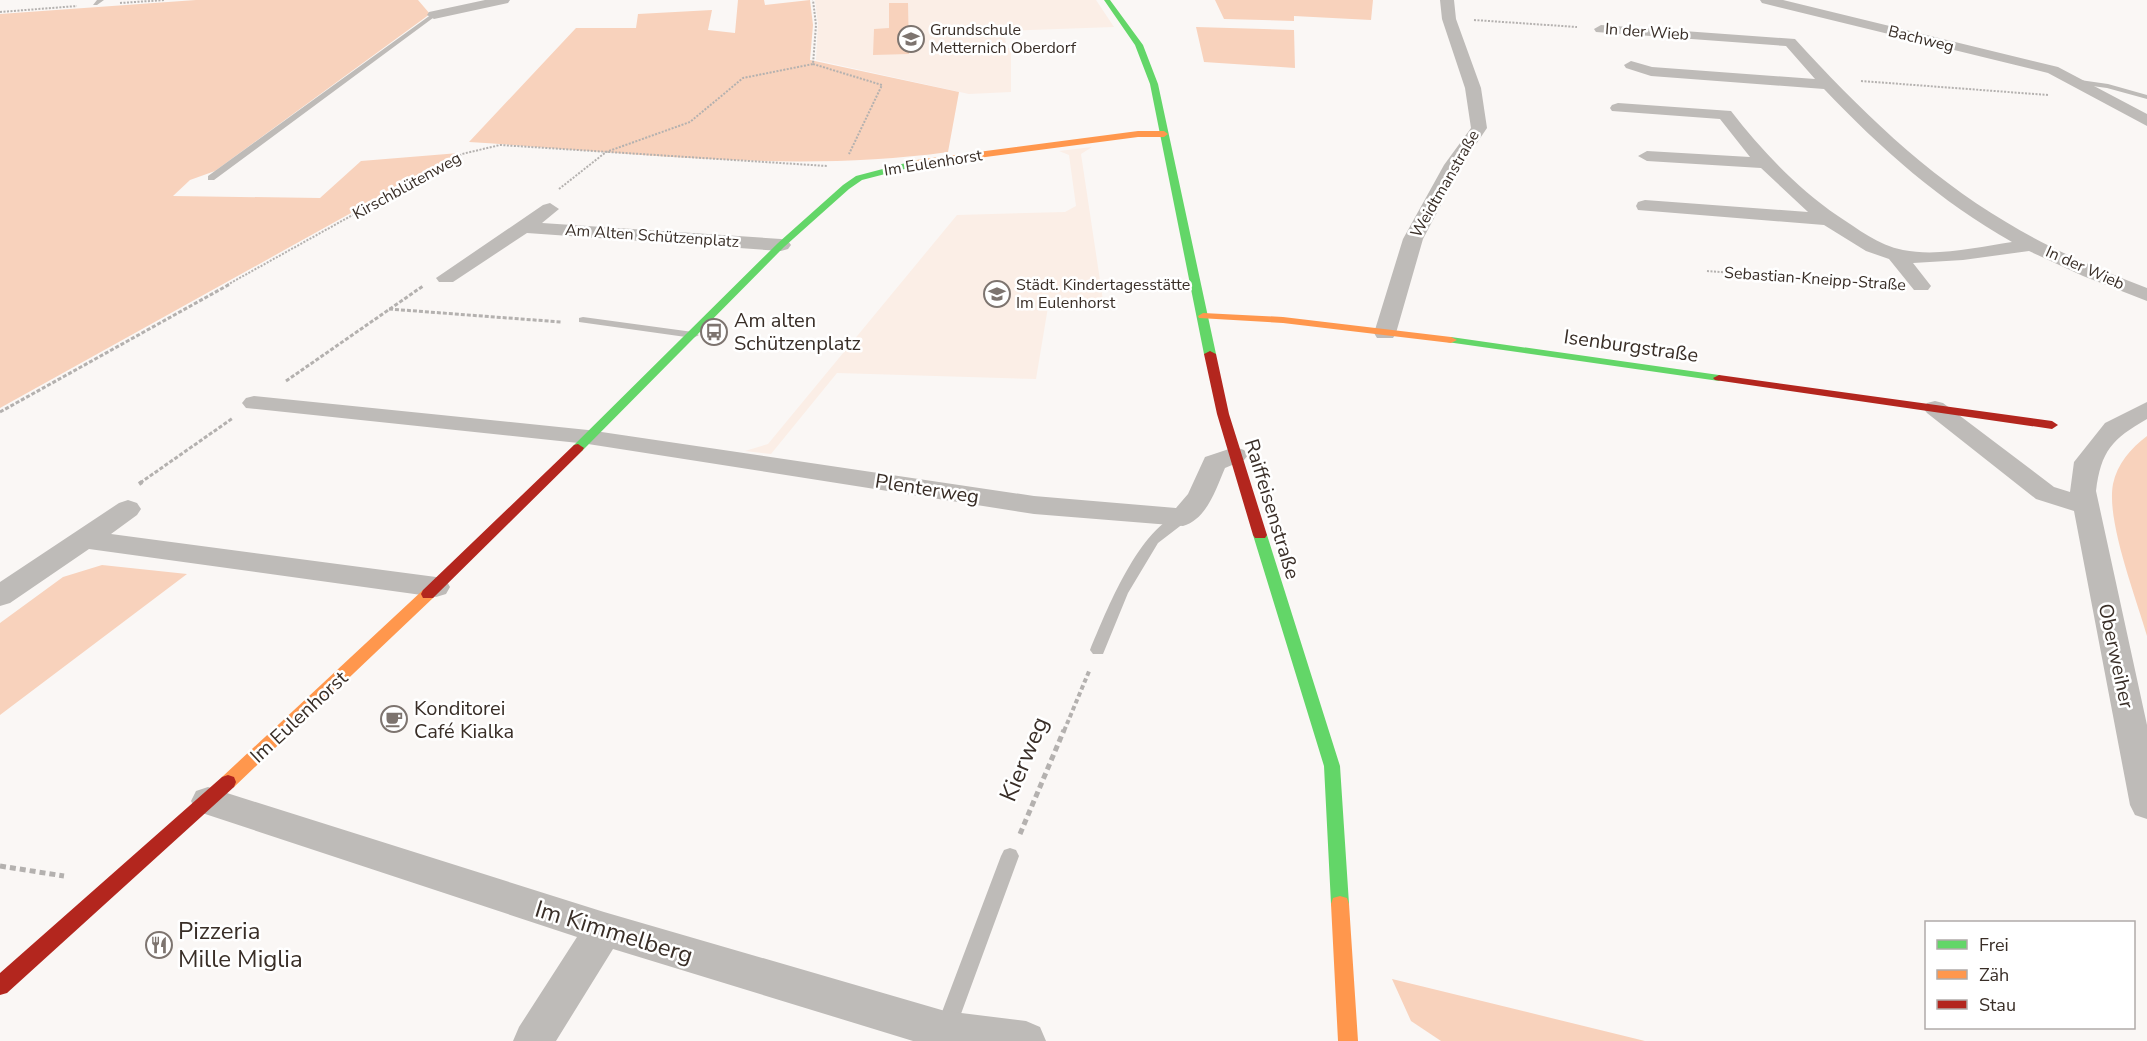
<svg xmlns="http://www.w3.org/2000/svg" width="2147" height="1041" viewBox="0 0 2147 1041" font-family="'Nunito Sans',sans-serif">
<rect width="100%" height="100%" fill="#faf7f5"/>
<path fill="#fbeee6" d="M815 0H1096L1114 27 1005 31 1006 48H1011V92L969 94 816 60 818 24Z
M1092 147 1081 154 1104 307H1048L1036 379 837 373 771 454 745 451 768 444 957 215 1065 212 1076 206 1069 155 1059 151Z"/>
<path fill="#f8d2bc" d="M196 0H418L430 14 215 171 190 180 173 196 320 198 361 161 459 153 0 408V14Z
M738 0H764L765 5 810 0 813 25 810 60 959 92 948 152C792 174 626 152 469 142L576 28H636L638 14 712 10 708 30 735 33Z
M1215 0H1373L1371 20 1294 16V21L1224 19Z
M889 3H908L909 54 873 55 874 29 889 28Z
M1196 27 1294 30 1295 68 1204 62Z
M2147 436V636C2136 597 2106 521 2113 484 2117 464 2131 448 2147 436Z
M102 565 187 574 0 715V623L63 577Z
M1392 979 1645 1041H1441L1411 1021Z"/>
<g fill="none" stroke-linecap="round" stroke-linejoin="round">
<path stroke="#b4b1af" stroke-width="2" stroke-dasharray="2 1.5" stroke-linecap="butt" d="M120 3 165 0
M0 12 77 6
M1474 20 1577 27
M813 64 882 85 849 154
M1861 81 2048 95
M559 189 606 152 690 122 743 78 813 64 816 25 813 0
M1707 271 1887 284
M227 285 462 154 500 145 827 166"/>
<path stroke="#b4b1af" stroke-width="3" stroke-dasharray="4 2" stroke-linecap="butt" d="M1881 284H1887
M389 309 561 322
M286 381 423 286
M0 412 230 284
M140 483 233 418"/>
<path stroke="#b4b1af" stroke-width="4" stroke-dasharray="4.5 3" stroke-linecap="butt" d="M139 484 142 482
M1064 731 1090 669"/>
<path stroke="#b4b1af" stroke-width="5" stroke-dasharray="6 4" stroke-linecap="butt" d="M1020 834 1064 730
M0 866 64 876"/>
<path fill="#bebbb8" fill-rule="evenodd" d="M97 0H104L97 5H93Z
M432 14 437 15 214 180H208V176Z
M2073 79 2108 84 2147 95V99L2107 88 2070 83 2069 81Z
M583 317 693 332 699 335 693 338 579 322V318Z
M1183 513 1188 514 1190 517 1188 520 1158 543 1128 593 1103 654H1093L1090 650C1106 612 1140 524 1183 513Z
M1010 848 1016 850 1019 856 951 1041H931L1001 856 1004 850Z"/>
<path fill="#bebbb8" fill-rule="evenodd" d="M485 0H510L508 3 434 19 427 15 429 12Z
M1440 0H1454L1456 19 1481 88 1487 128 1462 165 1423 239 1396 333 1393 338H1377L1374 333 1403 239 1444 165 1471 128 1465 88 1442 19Z
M1760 0H1783L2058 67 2147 114V126L2048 73 1762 3Z
M1601 25 1795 39C1858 108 1925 174 2006 222 2050 249 2098 269 2147 288V301L2083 276 2029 251 1963 260 1913 263 1931 286 1928 290H1914L1889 259 1866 251 1824 225 1638 210 1636 206 1638 202 1645 200 1808 212 1761 168 1647 161 1638 156 1647 151 1750 157 1720 119 1612 111 1610 108 1612 105 1618 103 1731 111C1762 151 1797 188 1838 216 1858 229 1878 245 1903 250 1938 257 1978 247 2012 242 1941 202 1880 148 1824 89L1651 76 1626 68 1624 65 1631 61 1652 67 1815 79 1786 46 1596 32 1594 29Z
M550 203 559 209 542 223 781 239 788 241 791 245 788 249 781 251 527 233 453 282H439L436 278 543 205Z
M254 396 588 430 1034 496 1176 508 1188 494 1205 457 1235 447 1244 450 1248 455 1244 460 1225 468C1216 489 1207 519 1183 526L1034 514 588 444 246 408 242 403 246 398Z
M1935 401 1943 403 2054 487 2070 492 2074 462 2105 423 2147 402V419C2112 439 2101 451 2096 491L2147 725V819L2135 815 2130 805 2074 511 2036 499 1927 413 1923 408 1927 403Z
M128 500 137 503 141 509 137 515 111 534 436 577 446 580 450 587 446 594 436 597 89 549 10 603 0 606V582L119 503Z
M208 787 604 912 945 1011 1026 1021 1040 1027 1046 1041H913L613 949 556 1041H513L519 1027 577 937 196 811 191 801 196 791Z"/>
<path fill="#63d668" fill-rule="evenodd" d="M1104 0H1110L1143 45 1158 84 1216 354 1214 356H1206L1204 354 1150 84 1135 45Z
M917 160 921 163 920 165 862 180 849 189 784 247 582 451H574L572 448 574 445 778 243 843 185 856 176Z
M1451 337 1719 375 1725 378 1719 381 1447 342V338Z
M1260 530 1267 535 1340 766 1349 904 1347 910 1340 912 1333 910 1331 904 1324 766 1253 535Z"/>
<path fill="#ff974d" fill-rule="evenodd" d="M1138 131H1164L1168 134 1164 137H1138L917 166 913 163 917 160Z
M1203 313 1283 317 1451 337 1457 340 1451 343 1283 323 1199 318 1198 316Z
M428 589 433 590 435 594 433 598 234 787 228 789 222 787 220 782 222 777 423 590Z
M1340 896 1347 898 1349 904 1358 1041H1338L1331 904 1333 898Z"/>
<path fill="#b3261e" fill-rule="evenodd" d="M1210 351 1216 354 1229 414 1267 535 1265 538H1255L1253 535 1217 414 1204 354Z
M1719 375 2052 421 2058 425 2052 429 1715 380 1713 378Z
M578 444 584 448 582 451 433 598H423L421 594 423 590 574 445Z
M228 775 234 777 236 782 234 787 7 993 0 995V973L222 777Z"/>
</g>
<defs>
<symbol id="school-ring" viewBox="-11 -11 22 22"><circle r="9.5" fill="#fff" stroke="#7d746f" stroke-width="1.5"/><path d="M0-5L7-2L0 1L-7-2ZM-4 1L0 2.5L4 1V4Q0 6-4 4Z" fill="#7d746f"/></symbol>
<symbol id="bus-ring" viewBox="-11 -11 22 22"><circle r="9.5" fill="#fff" stroke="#7d746f" stroke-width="1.5"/><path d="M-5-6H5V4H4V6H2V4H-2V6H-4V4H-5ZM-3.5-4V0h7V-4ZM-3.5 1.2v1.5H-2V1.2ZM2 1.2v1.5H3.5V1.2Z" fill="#7d746f"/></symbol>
<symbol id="cafe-ring" viewBox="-11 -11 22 22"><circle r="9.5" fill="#fff" stroke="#7d746f" stroke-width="1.5"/><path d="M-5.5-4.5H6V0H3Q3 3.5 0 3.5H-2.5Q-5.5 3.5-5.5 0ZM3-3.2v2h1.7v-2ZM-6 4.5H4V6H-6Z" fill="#7d746f"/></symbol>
<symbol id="restaurant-ring" viewBox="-11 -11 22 22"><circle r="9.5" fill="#fff" stroke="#7d746f" stroke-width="1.5"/><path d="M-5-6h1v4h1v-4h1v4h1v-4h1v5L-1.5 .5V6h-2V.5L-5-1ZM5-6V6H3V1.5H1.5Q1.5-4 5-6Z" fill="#7d746f"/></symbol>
</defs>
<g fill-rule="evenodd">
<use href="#school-ring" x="896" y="24" width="30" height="30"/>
<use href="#school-ring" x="982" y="279" width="30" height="30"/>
<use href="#bus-ring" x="699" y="317" width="30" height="30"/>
<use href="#cafe-ring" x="379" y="704" width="30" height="30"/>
<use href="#restaurant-ring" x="144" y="930" width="30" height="30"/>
</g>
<g text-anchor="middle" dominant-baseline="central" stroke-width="5" stroke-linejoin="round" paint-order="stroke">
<g font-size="16" fill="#392e27" stroke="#fff" text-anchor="start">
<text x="930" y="30">Grundschule<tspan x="930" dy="18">Metternich Oberdorf</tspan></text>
<text x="1016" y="285">Städt. Kindertagesstätte<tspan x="1016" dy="18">Im Eulenhorst</tspan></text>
</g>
<g font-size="16" fill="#392e27" stroke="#fff">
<text transform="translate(1647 32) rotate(4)">In der Wieb</text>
<text transform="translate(1921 39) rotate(14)">Bachweg</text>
<text transform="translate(933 163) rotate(-9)">Im Eulenhorst</text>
<text transform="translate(1445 184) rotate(-60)">Weidtmanstraße</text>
<text transform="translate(407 186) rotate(-29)">Kirschblütenweg</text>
<text transform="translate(652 236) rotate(4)">Am Alten Schützenplatz</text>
<text transform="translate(2085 268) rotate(24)">In der Wieb</text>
<text transform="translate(1815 279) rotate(4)">Sebastian-Kneipp-Straße</text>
</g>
<g font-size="20" fill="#392e27" stroke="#fff" text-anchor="start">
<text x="734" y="320">Am alten<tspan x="734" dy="23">Schützenplatz</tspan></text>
<text x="414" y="708">Konditorei<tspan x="414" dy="23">Café Kialka</tspan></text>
</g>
<g font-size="20" fill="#392e27" stroke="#fff">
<text transform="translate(1631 346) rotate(8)">Isenburgstraße</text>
<text transform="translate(927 489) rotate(9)">Plenterweg</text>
<text transform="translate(1272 509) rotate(73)">Raiffeisenstraße</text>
<text transform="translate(2116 656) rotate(78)">Oberweiher</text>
<text transform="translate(299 717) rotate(-43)">Im Eulenhorst</text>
</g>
<g font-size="24" fill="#392e27" stroke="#fff">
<text transform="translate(1024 759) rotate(-67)">Kierweg</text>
<text transform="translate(614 932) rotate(17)">Im Kimmelberg</text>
</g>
<g font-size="24" fill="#392e27" stroke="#fff" text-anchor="start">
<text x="178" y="931">Pizzeria<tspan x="178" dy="28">Mille Miglia</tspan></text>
</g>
</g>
<rect x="1925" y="921" width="210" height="108" fill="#ffffff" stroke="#b0aba9" stroke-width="1.5"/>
<rect x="1937" y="940" width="30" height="9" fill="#63d668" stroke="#b0aba9" stroke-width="1.5"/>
<text x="1979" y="951" font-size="18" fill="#392e27">Frei</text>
<rect x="1937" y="970" width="30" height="9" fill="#ff974d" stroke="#b0aba9" stroke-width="1.5"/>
<text x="1979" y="981" font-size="18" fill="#392e27">Zäh</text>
<rect x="1937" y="1000" width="30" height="9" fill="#b3261e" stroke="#b0aba9" stroke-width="1.5"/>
<text x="1979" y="1011" font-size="18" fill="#392e27">Stau</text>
</svg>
